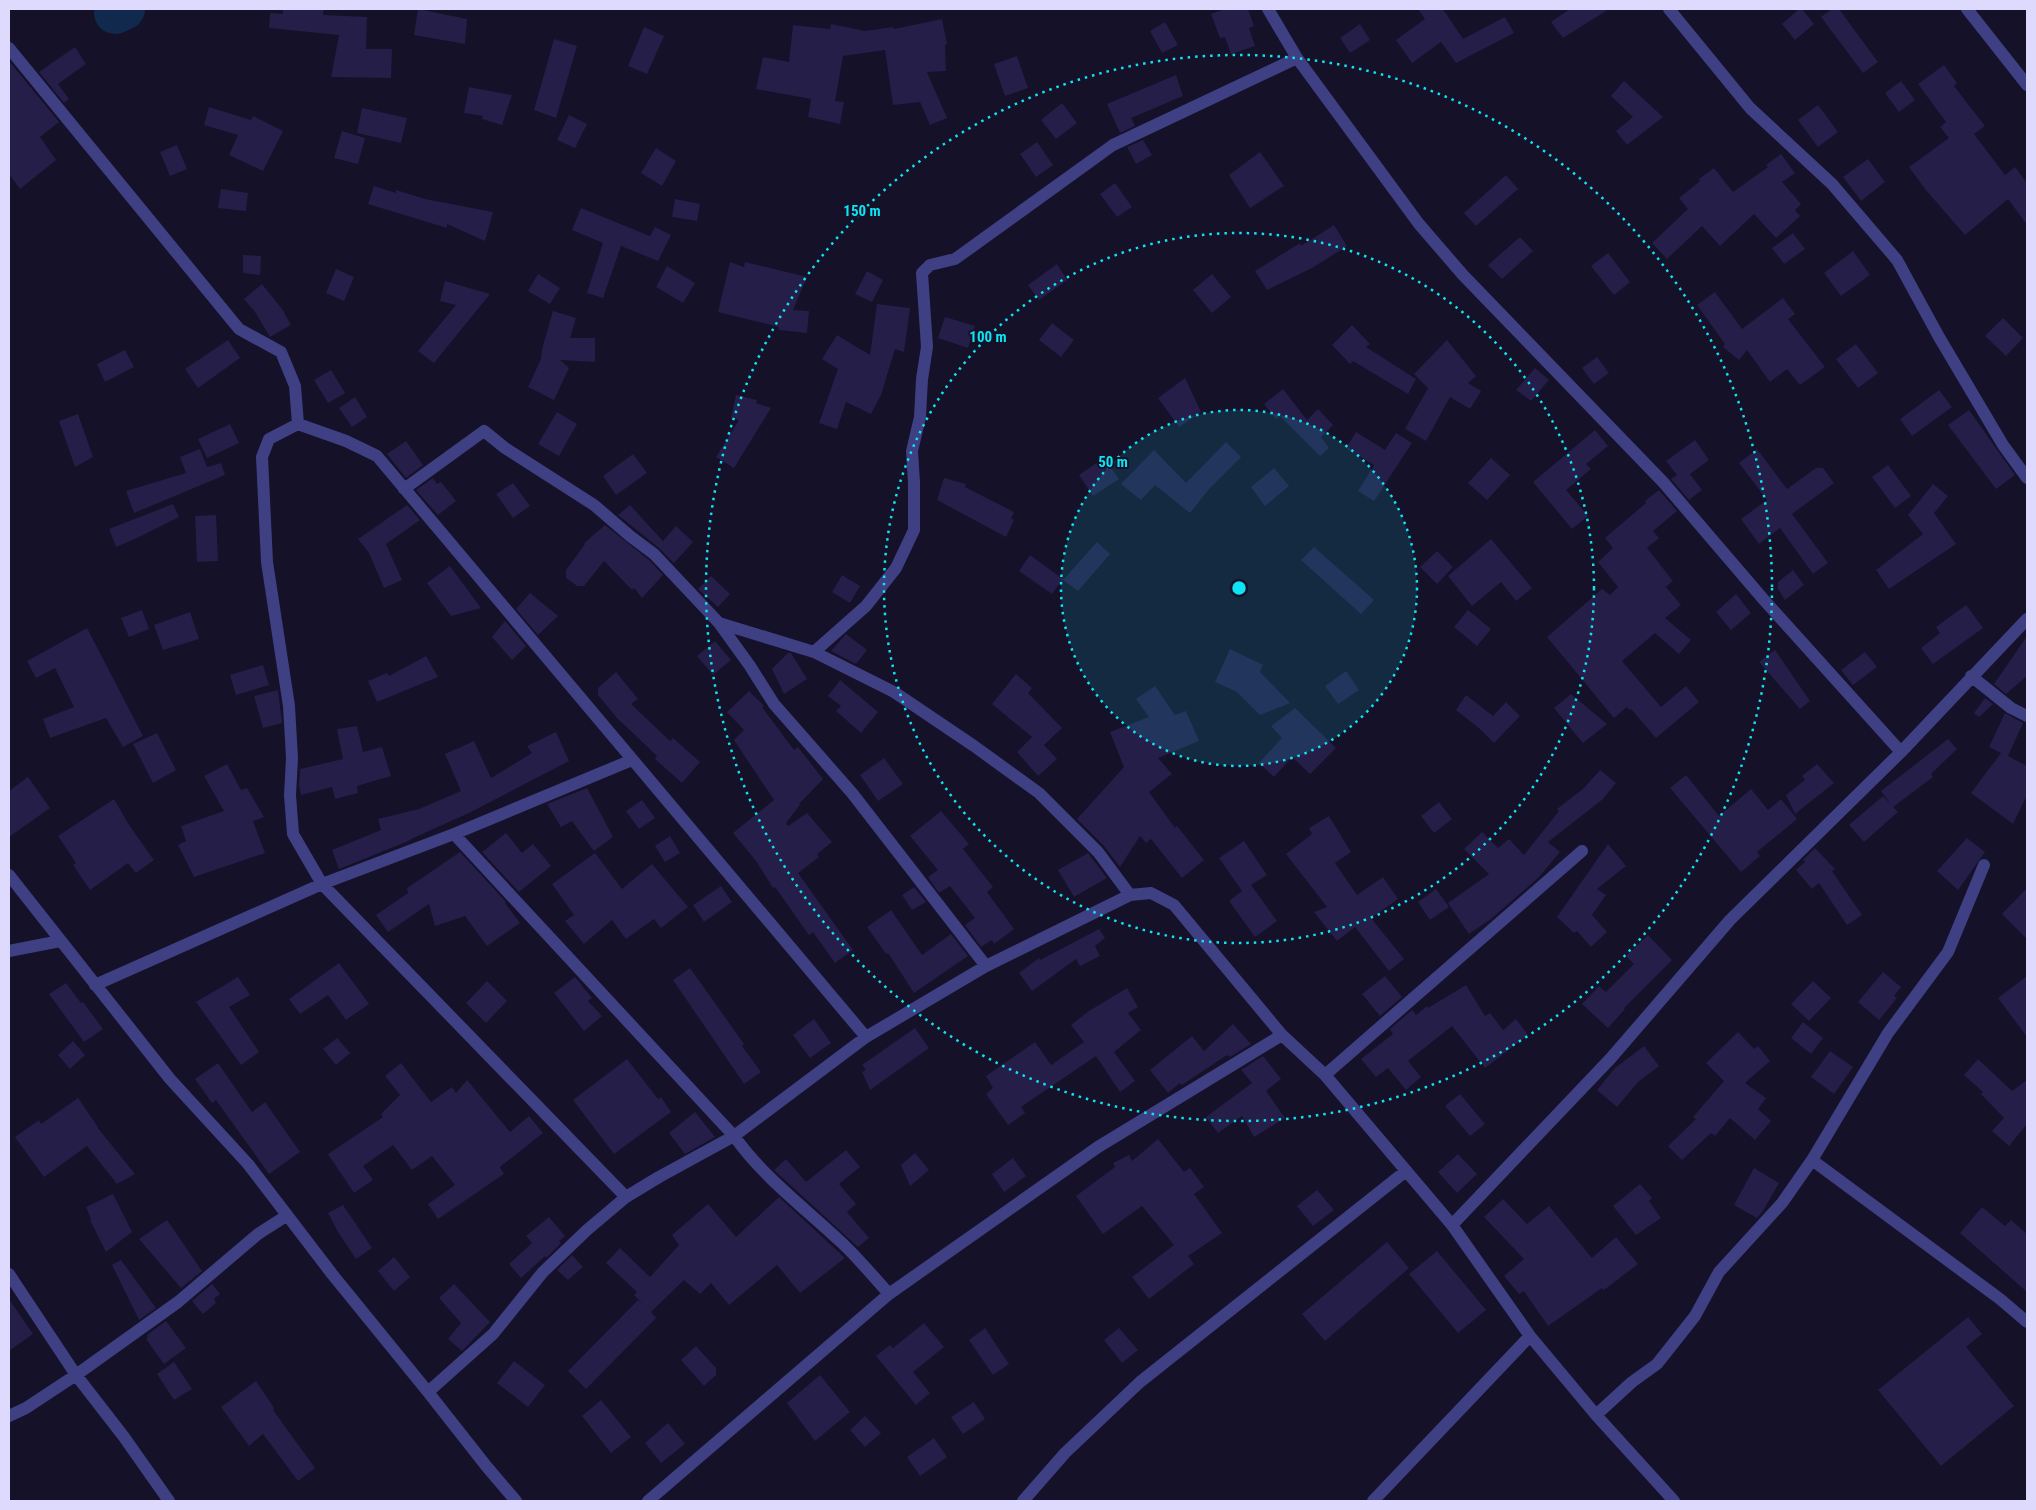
<svg xmlns="http://www.w3.org/2000/svg" width="2036" height="1510" viewBox="0 0 2036 1510" font-family="'Roboto Condensed',sans-serif">
<rect width="100%" height="100%" fill="#141128"/>
<g fill="none" stroke-linecap="round" stroke-linejoin="round">
<path stroke="#11294c" stroke-width="42" d="M115 13 124 9"/>
</g>
<path fill="#251e48" d="M283 9H324L323 15 367 17 366 49H392L391 78 331 77 339 35 269 28 270 13 283 14Z
M418 9 467 19 465 44 414 35Z
M1225 9H1248L1254 26 1249 28 1255 46 1231 54 1225 37 1220 38 1211 14Z
M1418 9H1443L1463 39 1505 17 1514 33 1456 63 1441 42 1412 63 1396 40 1425 19Z
M1570 9H1609L1563 38 1551 22Z
M1799 9H1802L1814 24 1795 40 1782 24Z
M1832 9H1839L1878 62 1863 73 1821 17Z
M942 19 947 44 945 45 946 71 927 72 947 118 930 125 920 102 893 105 885 50 843 56 835 101 844 102 840 124 808 117 811 99 756 89 763 57 789 62 793 25 830 29 831 24 865 31 893 27 894 29Z
M1165 22 1178 45 1162 53 1150 31Z
M1360 24 1370 40 1350 53 1340 38Z
M644 27 664 36 647 74 628 66Z
M554 39 577 46 556 118 534 110Z
M75 47 86 64 58 84 69 99 64 103 39 72Z
M1017 56 1028 88 1005 96 994 64Z
M9 61 59 122 40 137 56 160 20 189 9 174Z
M1944 65 1957 83 1954 86 1985 126 1974 134 2005 175 2015 167 2027 183V225L2008 199 1965 235 1925 189 1909 167 1949 138 1940 127 1946 122 1918 84Z
M1176 75 1183 96 1131 118 1135 126 1120 133 1107 104Z
M1624 81 1663 117 1627 145 1616 131 1633 117 1611 96Z
M1901 81 1915 100 1899 112 1885 93Z
M469 87 512 95 502 125 482 119 483 116 464 113Z
M1062 103 1077 123 1056 139 1041 120Z
M1818 105 1838 132 1818 147 1798 120Z
M209 107 251 120 253 116 283 131 263 171 229 155 238 135 204 125Z
M362 108 407 118 401 143 357 133Z
M569 115 587 124 575 148 557 140Z
M342 131 365 138 358 164 334 158Z
M1143 140 1152 155 1136 164 1127 147Z
M1037 142 1053 165 1036 177 1020 154Z
M177 145 187 169 170 176 160 152Z
M656 148 676 161 662 186 641 173Z
M1260 152 1284 186 1250 208 1229 175Z
M1781 154 1795 173 1782 182 1801 204 1795 210 1800 216 1776 238 1754 214 1720 246 1702 226 1667 259 1652 243 1688 209 1679 198 1700 181 1699 179 1714 168 1733 192 1768 167 1766 165Z
M1868 159 1885 182 1861 201 1843 177Z
M1506 175 1518 189 1476 226 1464 213Z
M1115 183 1132 207 1117 217 1100 194Z
M374 186 396 193V190L425 199 493 212 485 241 447 224V228L368 204Z
M221 189 248 193 246 211 218 208Z
M675 199 700 204 697 221 672 217Z
M581 208 650 236 655 227 671 235 658 261 621 246 603 298 587 293 603 243 572 230Z
M1334 225 1347 246 1312 268 1267 290 1255 271 1300 243 1301 246Z
M1793 233 1805 249 1784 264 1772 248Z
M1520 237 1533 251 1502 279 1488 265Z
M1853 251 1870 275 1841 296 1824 273Z
M1608 253 1630 282 1614 295 1591 266Z
M243 255 261 256 260 275 243 273Z
M730 262 744 267 745 262 807 277 793 310 809 311 807 333 779 330V327L718 312Z
M1057 264 1067 280 1039 300 1028 285Z
M667 266 695 283 683 303 656 287Z
M336 269 354 277 344 301 326 293Z
M867 271 883 280 872 302 855 294Z
M538 274 560 288 550 304 528 291Z
M1212 274 1231 297 1212 313 1193 290Z
M445 281 490 294 434 363 418 351 456 305 440 301Z
M262 284 282 309 291 325 270 337 255 312 244 299Z
M1715 292 1742 329 1783 298 1795 314 1788 319 1825 367 1800 385 1787 369 1770 382 1747 350 1739 360 1723 347 1725 344 1697 305Z
M877 304 910 308 904 352 895 349 881 395 871 414 846 402 837 429 819 423 838 369 822 359 837 335 870 355Z
M553 311 576 318 570 338H595V362L560 360 569 368 554 400 528 387 541 359 542 349Z
M945 317 975 326 968 348 938 338Z
M2003 318 2023 338 2006 356 1985 336Z
M1052 323 1074 340 1061 357 1039 340Z
M1352 325 1370 344 1366 347 1416 379 1408 394 1353 361 1350 364 1332 345Z
M228 340 240 358 198 388 185 369Z
M1447 340 1476 376 1468 383 1481 391 1470 409 1450 397 1426 441 1405 429 1428 388 1414 374Z
M1856 344 1878 373 1858 388 1836 359Z
M125 350 134 367 105 382 97 364Z
M1597 357 1609 373 1594 384 1582 368Z
M1535 368 1549 380 1531 401 1516 390Z
M331 370 345 393 328 403 314 380Z
M1185 378 1201 412 1179 427 1158 398Z
M1283 389 1307 420 1318 409 1333 425 1321 437 1329 448 1320 456 1280 416 1276 419 1264 404Z
M1939 390 1952 407 1912 436 1900 419Z
M736 395 757 400 756 403 771 408 734 468 716 457 739 420 731 418Z
M355 397 367 417 352 427 339 408Z
M1969 410 2015 475 1996 489 1948 425Z
M557 412 577 424 559 456 538 444Z
M78 414 93 457 75 467 59 421Z
M230 424 239 443 207 458 198 439Z
M1595 430 1608 446 1586 464 1591 469 1566 490 1588 516 1572 529 1533 482Z
M1356 432 1385 450 1396 433 1412 443 1374 501 1358 491 1374 465 1346 448Z
M1695 440 1709 460 1690 474 1702 490 1689 500 1671 479 1677 475 1666 461Z
M406 441 423 465 406 478 387 454Z
M1226 442 1241 457 1210 488 1190 513 1155 485 1141 500 1121 484 1154 450 1186 483Z
M200 449 207 467 221 463 225 475 134 513 126 491 186 473 180 457Z
M1757 449 1787 489 1816 468H1823L1834 483 1792 514 1828 563 1813 574 1780 528 1759 544 1741 519 1767 500 1739 463Z
M633 454 647 473 616 495 603 476Z
M1104 458 1119 479 1093 496 1079 475Z
M1491 458 1510 475 1487 500 1468 483Z
M1888 465 1911 496 1895 508 1872 477Z
M1274 468 1289 486 1265 506 1251 487Z
M433 478 437 484 441 482 456 501 438 515 416 490Z
M944 478 966 484 965 487 1014 512 1011 518 1014 520 1006 537 937 500Z
M513 483 530 506 513 518 496 494Z
M1933 484 1948 496 1934 513 1956 544 1889 589 1876 570 1923 534 1908 515Z
M1659 490 1677 511 1653 531 1659 538 1647 548 1673 581 1666 587 1681 605 1665 618 1691 640 1679 654 1655 633 1622 661 1661 707 1686 686 1699 702 1656 738 1631 709 1629 710 1627 707 1614 718 1547 637 1602 589 1610 595 1618 587 1598 562 1613 548 1605 538 1646 503 1645 501Z
M173 504 179 517 137 538 116 547 109 529Z
M407 505 420 520 386 544 402 580 384 588 369 553 358 539Z
M630 505 663 541 676 526 693 542 674 563 659 548 618 515Z
M216 515 218 561 197 562 195 516Z
M605 525 649 560 663 575 642 598 634 588 632 590 604 561 584 586H577L566 578V570L585 544 584 543Z
M1491 539 1532 588 1516 601 1501 582 1472 606 1448 576Z
M1097 542 1110 554 1078 591 1063 580Z
M1314 547 1374 600 1361 614 1301 560Z
M1437 551 1453 567 1437 584 1420 567Z
M1030 555 1063 579 1052 594 1019 571Z
M450 566 481 608 451 616 427 583Z
M1793 570 1804 585 1785 600 1778 589V582Z
M842 575 860 586 850 603 832 592Z
M711 576 730 594 718 607 698 589Z
M530 593 558 616 538 635 516 609Z
M1736 594 1751 613 1731 630 1716 612Z
M1966 605 1983 628 1933 664 1921 648 1940 633 1936 627Z
M142 610 149 629 129 637 121 618Z
M1468 610 1491 629 1477 646 1454 627Z
M190 612 199 639 163 650 154 625Z
M505 621 526 646 512 660 492 637Z
M87 628 143 736 123 747 106 718 50 738 43 719 74 707 55 668 36 678 27 661Z
M846 634 867 650 856 664 831 651Z
M2027 636V676L2006 694 1994 684Z
M715 641 731 660 713 675 697 656Z
M1230 649 1263 665 1260 672 1290 703 1260 715 1237 692 1215 682Z
M1775 650 1810 701 1800 709 1759 662Z
M1865 652 1877 667 1853 685 1841 670Z
M788 653H791L807 679 784 694 772 669Z
M426 656 438 677 377 702 368 681 387 673 389 676Z
M263 665 269 685 236 695 230 675Z
M1346 671 1359 690 1338 704 1325 686Z
M616 672 638 699 631 704 670 741 673 738 700 762 682 783 655 759 657 756 617 718 598 695V688Z
M1016 674 1032 688 1028 693 1062 728 1044 745 1057 759 1038 776 1017 752 1032 737 992 704Z
M840 680 878 712 861 733 836 711 841 706 828 696Z
M1155 686 1175 715 1186 711 1199 741 1158 758 1172 774 1149 792 1175 828 1177 826 1204 860 1182 878 1151 839 1146 843 1140 836 1120 867 1104 846 1077 819 1124 767 1110 732 1149 717 1136 699Z
M278 690 282 723 263 728 254 696Z
M749 691 764 706 762 707 794 750 798 747 823 779 799 804 800 805 786 823 788 826 807 813 832 842 817 854 819 857 798 873 853 950 835 963 813 932 809 935 775 887 773 888 756 861 733 833 774 800 734 740 744 730 727 712Z
M1571 694 1607 724 1583 743 1554 708Z
M1466 695 1493 716 1506 702 1520 716 1494 743 1480 729 1456 710Z
M1985 698 1993 704 1979 717 1974 713Z
M1295 708 1336 748 1310 774 1292 757 1274 777 1259 763 1282 738 1271 726Z
M2005 713 2023 723 2008 756 2027 766V795L2013 824 1971 793 2001 753 1989 747Z
M357 726 363 752 382 747 391 776 357 786 358 793 335 799 332 787 301 795 299 786 300 769 343 759 337 729Z
M556 732 569 761 469 813 411 839V840L339 869 332 850 381 830 378 819 419 809 461 791 445 754 474 741 491 778 532 753 527 746Z
M157 733 176 770 153 783 133 744Z
M1948 739 1957 749 1931 774 1933 777 1893 807 1881 791Z
M884 758 903 784 878 801 860 775Z
M227 764 241 790 247 788 264 817 253 821 265 853 194 877 178 845 186 841 181 826 224 811 204 776Z
M1817 764 1834 783 1795 814 1786 795 1805 780 1802 776Z
M1600 770 1616 783 1603 799 1548 842 1560 852 1539 877 1491 919 1469 934 1448 903 1489 874 1464 849 1482 832 1498 848 1509 839 1524 855 1559 811 1557 809 1584 788Z
M1686 775 1719 816 1751 789 1768 810 1781 799 1797 819 1757 852 1760 856 1741 872 1670 788Z
M28 777 50 808 9 837V791Z
M587 788 613 837 594 851 572 821 561 827 547 804Z
M1883 796 1898 812 1864 842 1849 825Z
M114 799 129 825 154 860 136 873 128 863 90 890 73 865 76 863 58 836Z
M642 800 655 818 639 829 626 811Z
M1439 802 1452 819 1434 833 1421 816Z
M941 811 969 844 963 849 993 887 987 892 1014 929 994 944 992 940 981 947 965 925 975 918 950 886 939 893 928 877 938 870 910 836Z
M1329 816 1351 852 1335 863 1357 895 1383 877 1398 899 1371 918 1404 959 1389 971 1355 927 1337 941 1314 912 1327 907 1286 854 1312 834 1309 828Z
M506 833 522 853 533 844 551 866 519 892 482 852Z
M670 836 680 853 665 862 655 846Z
M1967 838 1985 852 1958 890 1937 871Z
M1244 841 1267 875 1251 885 1277 921 1255 937 1229 901 1242 891 1219 858Z
M1608 844 1626 866 1597 889 1606 895 1592 915 1607 932 1591 947 1577 931 1574 933 1557 917Z
M1815 848 1835 869 1832 871 1862 915 1847 925 1819 883 1812 889 1796 870 1805 862 1803 860Z
M460 852 506 902 505 903 520 923 487 946 465 916 435 926 429 904 388 932 376 915 408 893 407 888Z
M595 853 622 889 652 864 688 907 661 928 654 919 626 939 612 920 584 944 565 921 574 915 552 884Z
M1088 853 1107 878 1074 897 1058 870Z
M721 886 732 902 704 922 693 905Z
M914 887 926 902 912 910 902 895Z
M2027 888V939L2002 914Z
M1436 889 1449 907 1430 920 1418 902Z
M891 910 922 955 951 934 968 956 914 993 888 953 886 954 867 927Z
M1099 929 1105 938 1095 946 1100 956 1080 966 1076 959 1032 991 1019 973 1039 958 1040 960Z
M1648 935 1672 960 1624 1008 1625 1009 1608 1028 1582 1004 1599 986 1606 992 1634 964 1626 956Z
M339 963 369 1004 346 1020 328 995 300 1014 289 999Z
M690 968 744 1044 742 1046 761 1072 744 1084 673 980Z
M1883 972 1901 987 1894 996 1897 998 1879 1020 1858 1002Z
M1385 976 1402 997 1380 1016 1362 994Z
M2027 976V1037L1998 998Z
M238 977 250 995 229 1007 259 1052 241 1065 196 1002Z
M575 977 592 998 588 1001 602 1016 584 1031 554 993Z
M487 981 507 1001 486 1023 466 1003Z
M1813 981 1831 998 1809 1021 1791 1004Z
M66 983 81 1003 83 1002 103 1029 84 1042 49 994Z
M1466 985 1485 1016 1490 1013 1503 1030 1516 1019 1528 1035 1485 1068 1452 1026 1408 1061 1421 1077 1406 1090 1388 1068 1376 1077 1361 1059 1393 1034 1390 1029 1412 1010 1416 1015 1427 1006 1428 1008Z
M1127 988 1138 1007 1128 1013 1141 1030 1114 1052 1135 1081 1120 1092 1096 1056 1021 1107 1025 1113 1008 1125 986 1094 993 1088 986 1076 1035 1042 1051 1065 1084 1042 1071 1025 1089 1011Z
M814 1019 831 1043 810 1058 793 1035Z
M1803 1022 1823 1038 1811 1054 1791 1038Z
M1233 1024 1251 1044 1230 1057 1227 1055 1182 1085 1180 1083 1168 1093 1150 1070 1192 1036 1204 1051Z
M915 1028 929 1048 870 1090 862 1072 866 1070 862 1065Z
M1738 1032 1754 1049 1758 1046 1770 1061 1745 1083 1766 1098 1758 1109 1771 1121 1755 1140 1730 1118 1715 1136 1711 1133 1682 1160 1668 1146 1696 1119 1693 1117 1724 1081 1706 1063Z
M337 1038 350 1053 336 1065 323 1049Z
M73 1041 85 1055 70 1069 58 1055Z
M1644 1046 1659 1066 1638 1082 1617 1107 1597 1090 1615 1068Z
M1830 1051 1853 1067 1834 1094 1811 1077Z
M1263 1056 1281 1079 1266 1091 1285 1118 1254 1137 1242 1116 1218 1133 1206 1117 1252 1083 1241 1070Z
M627 1059 658 1099 661 1097 671 1112 614 1154 573 1100Z
M1978 1059 2012 1091 2027 1080V1124L2009 1146 1992 1131 2004 1118 1981 1094 1983 1092 1964 1075Z
M218 1063 252 1112 265 1102 300 1152 269 1174 216 1100 212 1103 195 1079Z
M401 1063 431 1102 452 1087 456 1093 467 1080 510 1132 529 1116 543 1133 500 1167 504 1174 438 1219 428 1204 455 1185 432 1156 412 1170 393 1145 363 1166 373 1180 354 1193 328 1154 383 1117 381 1114 400 1095 385 1076Z
M1460 1094 1485 1124 1470 1136 1445 1106Z
M78 1098 98 1127H97L135 1174 117 1184 87 1146 44 1177 15 1137 39 1120 41 1124Z
M695 1112 715 1137 685 1154 669 1133Z
M1158 1139 1184 1172 1190 1168 1204 1187 1194 1194 1222 1233 1188 1256 1194 1264 1149 1299 1132 1277 1174 1245 1142 1206 1103 1234 1076 1196 1115 1167 1113 1163 1129 1155 1132 1161Z
M846 1150 860 1167 839 1184 856 1204 847 1212 869 1238 858 1247 774 1170 786 1159 806 1182Z
M915 1153 929 1170 910 1186 901 1165Z
M1458 1154 1477 1174 1457 1193 1438 1172Z
M1013 1158 1026 1176 1004 1192 992 1174Z
M1754 1168 1779 1183 1763 1211 1757 1218 1734 1205Z
M1640 1184 1652 1198 1649 1201 1661 1218 1636 1235 1613 1206Z
M1317 1190 1334 1210 1313 1226 1297 1206Z
M113 1194 132 1232 106 1252 90 1220 91 1219 86 1207Z
M779 1197 845 1258 800 1293 777 1265 729 1305 711 1283 700 1294 684 1280 651 1312 656 1318 586 1389 568 1371 638 1300 643 1304 634 1295 637 1292 606 1263 620 1248 650 1277 679 1245 672 1235 708 1204 736 1237Z
M1503 1199 1527 1224 1549 1206 1592 1258 1616 1237 1638 1264 1604 1290 1602 1288 1548 1326 1524 1291 1519 1294 1504 1276 1524 1259 1484 1217Z
M343 1205 372 1248 356 1259 338 1232 328 1213Z
M1982 1207 2005 1226 2011 1220 2027 1234V1292L1960 1233Z
M549 1217 565 1236 559 1241 561 1243 546 1258 545 1256 521 1278 509 1264 532 1243 526 1236Z
M167 1220 202 1271 181 1288 139 1239Z
M1387 1242 1409 1268 1325 1341 1302 1314Z
M1437 1251 1486 1310 1458 1333 1409 1274Z
M572 1255 583 1267 568 1280 557 1270Z
M394 1257 410 1277 394 1291 378 1271Z
M121 1260 156 1308 139 1320 112 1265Z
M212 1284 220 1294 214 1299 216 1303 203 1314 192 1301Z
M454 1284 490 1322 462 1351 448 1339 461 1323 439 1298Z
M9 1299 33 1334 9 1351Z
M1968 1317 1982 1334 1966 1347 2014 1406 1941 1466 1878 1390Z
M166 1321 186 1348 164 1364 146 1339 148 1338 147 1335Z
M924 1323 944 1347 913 1372 930 1393 916 1405 876 1356 890 1345 893 1348Z
M985 1328 1009 1364 993 1375 969 1340Z
M1119 1328 1138 1350 1122 1363 1104 1340Z
M696 1346 716 1368V1375L704 1386 681 1360Z
M514 1361 545 1385 528 1407 497 1383Z
M174 1362 192 1389 174 1400 157 1374Z
M820 1375 850 1412 815 1441 787 1403Z
M256 1381 274 1408 273 1410 315 1468 298 1481 263 1434 249 1446 221 1407Z
M601 1400 631 1437 611 1453 582 1416Z
M974 1402 985 1419 963 1434 951 1417Z
M865 1416 881 1433 865 1447 850 1430Z
M668 1423 685 1444 661 1463 645 1443Z
M934 1438 947 1457 920 1476 907 1457Z"/>
<g fill="none" stroke-linecap="round" stroke-linejoin="round">
<path stroke="#3f3f84" stroke-width="12" d="M1268 9 1297 58 1419 224 1463 275 1663 482 1764 600 1901 752
M1669 9 1750 108 1832 184 1897 260 1939 337 2003 445 2027 478
M1967 9 2027 85
M9 48 239 329 281 352 295 386 298 424 269 439 262 457 267 562 289 706 292 758 290 795 293 834 322 884 626 1197
M298 424 346 441 377 456 866 1037
M404 489 484 431 505 448 594 505 630 536 654 554 719 623 750 666 774 704 852 793 986 966
M719 623 814 652 894 692 974 746 1039 793 1098 852 1130 895
M814 652 866 606 896 568 914 530V482L912 451 920 417 922 379 927 347 922 273 930 265 955 259 1113 145 1297 58
M1971 676 2011 708 2027 716
M454 834 734 1136C764 1178 805 1208 842 1243 859 1259 874 1277 889 1294
M9 875 170 1079 248 1164 332 1274 428 1392 487 1467 516 1501
M9 951 60 941
M95 985 322 884 454 834 632 760
M1325 1075 1582 851
M1812 1160 2000 1299 2027 1322
M1452 1225 1611 1058 1730 920 1901 752 2027 619
M9 1274 76 1375 124 1437 169 1501
M428 1392 493 1334 543 1272 587 1230 626 1197 659 1177 734 1136 866 1037 986 966 1130 895 1151 893 1174 905 1282 1035 1325 1075 1452 1225 1530 1336 1596 1415 1674 1501
M1596 1415 1632 1382 1657 1364 1695 1316 1719 1272 1782 1203 1812 1160 1888 1033 1948 952 1984 865
M9 1416 26 1408 76 1375 178 1302 258 1234 286 1216
M648 1501 889 1294 1098 1147 1282 1035
M1023 1501 1065 1453 1140 1382 1406 1171
M1373 1501 1530 1336"/>
</g>
<circle cx="1239" cy="588" r="178" fill="#0fe4f4" fill-opacity=".12"/>
<g fill="none" stroke="#0fe4f4" stroke-width="2.5" stroke-dasharray="2.5 5">
<circle cx="1239" cy="588" r="178"/>
<circle cx="1239" cy="588" r="355"/>
<circle cx="1239" cy="588" r="533"/>
</g>
<circle cx="1239" cy="588" r="8" fill="#0fe4f4" stroke="#141128" stroke-width="2.5"/>
<g font-size="15" text-anchor="middle" font-weight="bold" fill="#0fe4f4" stroke="#141128" stroke-width="4" stroke-linejoin="round" paint-order="stroke">
<text x="862" y="216">150 m</text>
<text x="988" y="342">100 m</text>
<text x="1113" y="467">50 m</text>
</g>
<rect width="2036" height="1510" fill="none" stroke="#dddafd" stroke-width="20"/>
</svg>
